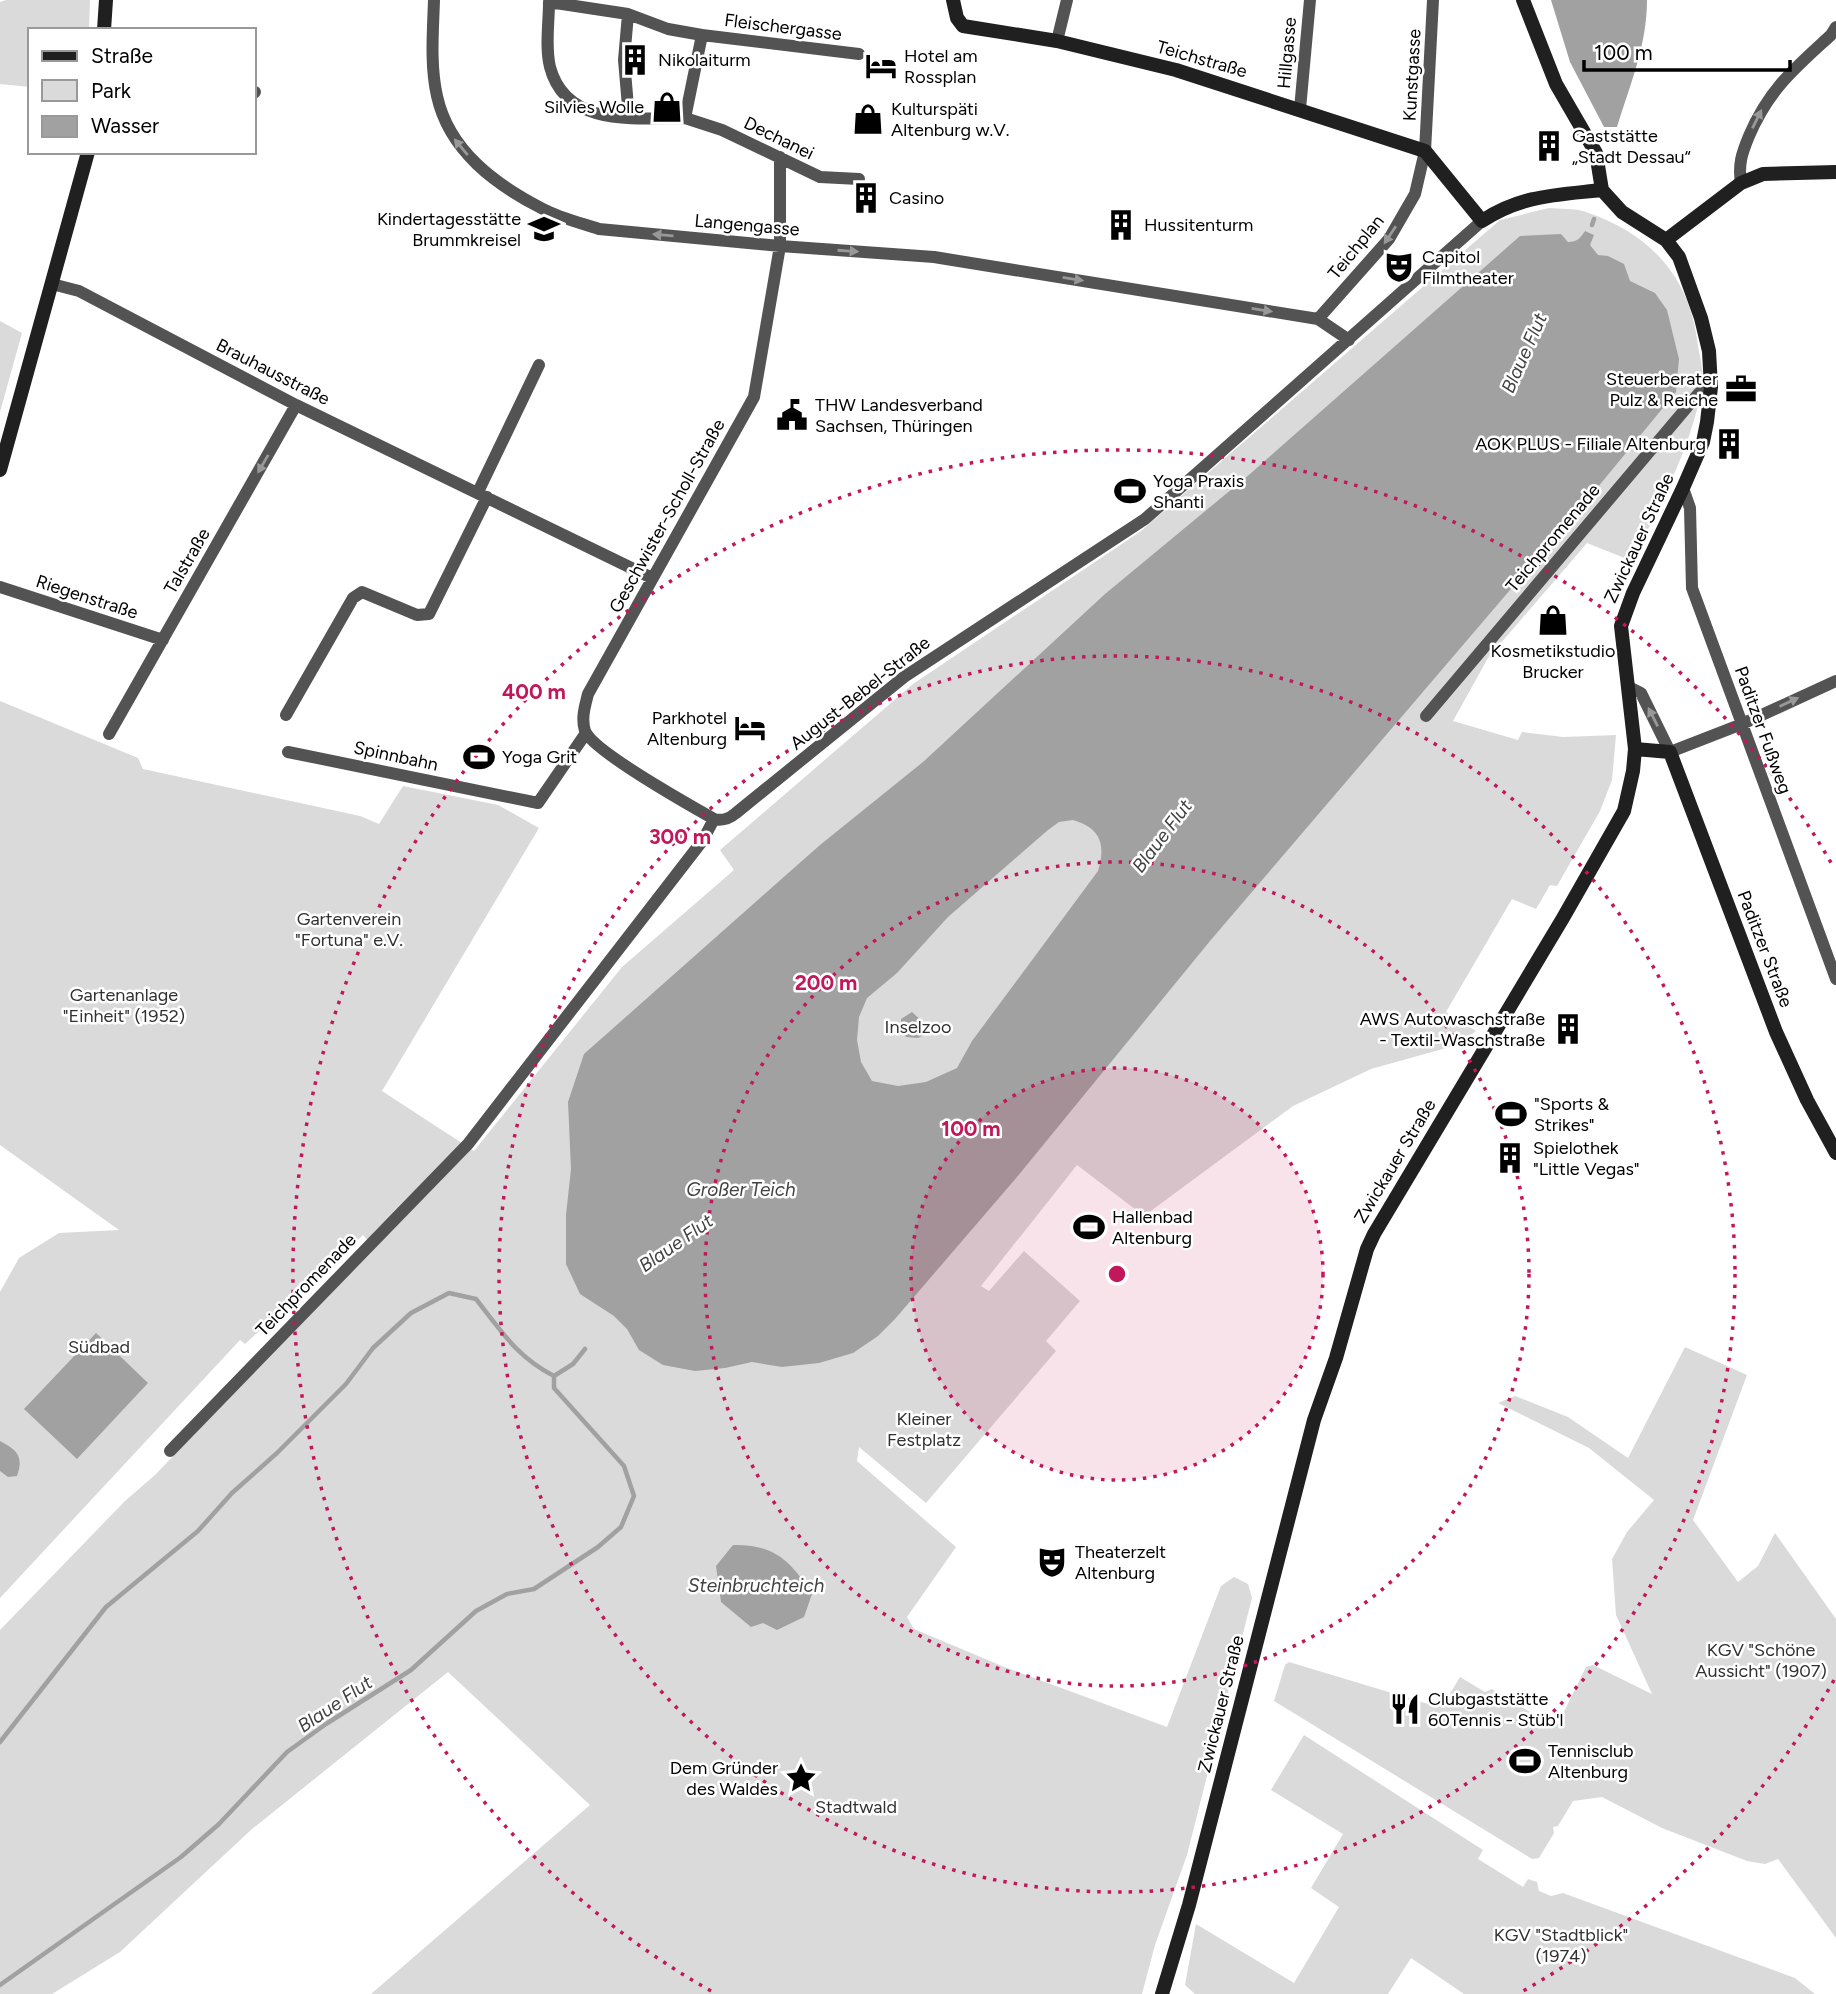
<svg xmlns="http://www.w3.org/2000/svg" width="1836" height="1994" viewBox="0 0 1836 1994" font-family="Figtree,sans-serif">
<rect width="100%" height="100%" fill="#fff"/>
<path fill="#dadada" d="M6 0H90L89 30H30V87L0 84V2Z
M1549 208C1560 209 1575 208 1586 212 1651 234 1690 277 1698 346 1700 359 1705 376 1702 388 1690 450 1660 505 1632 561L1587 543 1488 658 1453 721 1518 740 1522 732 1563 737 1616 735 1612 780 1600 811 1557 886 1550 885 1536 909 1512 899 1446 1012 1476 1031 1457 1045 1371 1069 1293 1106 1144 1216 1077 1165 981 1286 989 1291 1024 1251 1080 1301 1046 1341 1056 1351 926 1503 859 1447 857 1461 956 1547 907 1617 914 1629 1002 1666 1167 1727 1221 1586 1234 1577 1248 1584 1252 1598 1187 1855 1155 1945 1142 1994H371L590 1805 448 1672 252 1829 120 1952 52 1994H0V1630L125 1501 155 1475 374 1248 363 1235 245 1344 240 1340 0 1598V1292L19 1258 59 1233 119 1230 0 1145V701L138 758 143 769 360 816 379 824 403 786 498 805 539 828 382 1091 474 1151 622 967 734 870 720 850 913 684 1141 531 1500 220Z
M0 321 22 333 0 412Z
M1685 1347 1747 1375 1693 1520 1738 1582 1758 1566 1775 1533 1836 1619V1938L1778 1859 1765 1864 1747 1861 1662 1828 1602 1797 1573 1801 1558 1826 1553 1827 1554 1833 1539 1858 1532 1859 1274 1701 1285 1665 1289 1662 1435 1706 1448 1697 1460 1677 1485 1692 1492 1689 1550 1724H1558L1586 1667 1593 1665 1652 1694 1616 1615 1612 1559 1627 1532 1654 1500 1589 1448 1498 1403 1515 1396 1568 1417 1628 1458Z
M1304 1735 1483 1850 1478 1859 1523 1887 1528 1879 1537 1882 1539 1891 1551 1896 1563 1893 1795 1978 1815 1994H1464L1411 1958 1388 1994H1195L1185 1985 1196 1924 1294 1983 1339 1907 1311 1888 1343 1834 1271 1790Z"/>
<path fill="#a1a1a1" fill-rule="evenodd" d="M1551 0H1647C1647 45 1630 85 1617 127H1604L1570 62Z
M1585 231 1594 235 1590 245 1598 255 1608 256 1624 264 1630 281 1655 293 1667 310 1679 359 1676 392 1593 493 1210 941 1017 1177 895 1319 878 1336 853 1353 819 1363 782 1367 752 1362 725 1368 695 1371 663 1365 639 1350 627 1329 614 1316 580 1294 566 1264V1215L571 1169 568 1102 584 1054 820 845 923 762 1105 594 1250 474 1520 236 1561 234 1568 242C1578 242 1580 238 1585 231ZM1073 820C1101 828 1106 845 1098 871L972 1041 957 1068 926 1082 898 1086 872 1081 861 1062 857 1040 859 1017 867 998 897 973 948 917 1048 830 1059 822Z
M912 1012 927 1026 924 1035 918 1038 906 1037 901 1031V1019Z
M96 1333 148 1383 77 1459 24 1409Z
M0 1441C17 1450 24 1456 17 1476L8 1477 0 1471Z
M733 1545C774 1544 791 1561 812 1594L804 1617 777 1630 763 1623 751 1627 721 1602 716 1566Z"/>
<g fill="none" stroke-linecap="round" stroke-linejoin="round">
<path stroke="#a1a1a1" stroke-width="4.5" d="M1592 225 1594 219
M0 1742 106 1607 198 1531 232 1493 277 1453 346 1384 373 1348 411 1313 449 1293 476 1299C501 1331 517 1357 554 1376L573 1364 585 1349
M0 1985 181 1857 219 1824 287 1752 326 1724 411 1670 476 1611 507 1594 534 1589 598 1547 621 1527 634 1496 624 1466 554 1388V1376"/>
<path stroke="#535353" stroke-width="12" d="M434 0C433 32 430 65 437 96 449 151 496 185 543 209 560 218 581 223 599 229L780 246 934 257 1318 319 1349 340
M549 2 628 14 668 29 702 35 685 118C637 118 566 128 550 67 545 47 549 23 549 2Z
M628 14 624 60 629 118
M702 35 859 54
M1057 41 1067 0
M254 93 255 92
M1300 109 1310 0
M685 118 722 130 820 177 859 179
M780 157V246L754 397 588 694C585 706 581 718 585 731 593 751 691 806 714 819 723 821 729 819 736 813L904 677 1145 519 1482 221
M1741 183C1738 164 1742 153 1749 136 1769 89 1795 68 1831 35L1836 27
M52 284 79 291 296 405 652 578
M1318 319 1389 239 1415 194 1425 151 1433 0
M1683 488 1690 508 1692 588 1836 979
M478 492 539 365
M0 587 163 640
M1629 687 1641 693 1670 752 1742 724 1836 681
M286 715 353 598 362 592 417 615 429 614 487 497
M1426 716 1699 393 1711 387
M109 734 296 405
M288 752 538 803 586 733
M170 1451 468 1144 703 840 714 819"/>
<path stroke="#202020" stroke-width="14" d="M953 0 957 18 963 26 1057 41 1176 70 1425 151 1482 221C1521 195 1557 195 1602 190
M104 30 106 0
M1666 240 1741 183 1763 174 1836 172
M0 470 88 152
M1635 749 1670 752 1776 1032 1807 1100 1836 1153
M1162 1994 1189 1905 1314 1420 1336 1358 1367 1249 1374 1234 1563 918 1624 811 1633 771 1635 749 1621 626 1633 593 1683 488 1703 442 1707 422 1711 387 1709 351 1701 318 1679 257 1666 240 1622 212 1602 190 1596 153 1556 84 1523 0"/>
</g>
<defs><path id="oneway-solid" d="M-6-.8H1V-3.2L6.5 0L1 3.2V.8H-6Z" transform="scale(1.75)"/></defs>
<g fill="#989898">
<use href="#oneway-solid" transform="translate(1757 119) rotate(-64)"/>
<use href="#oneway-solid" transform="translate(461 147) rotate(-130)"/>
<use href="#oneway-solid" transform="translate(663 235) rotate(-175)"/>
<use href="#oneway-solid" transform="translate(1390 235) rotate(124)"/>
<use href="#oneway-solid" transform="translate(848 251) rotate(4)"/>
<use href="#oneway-solid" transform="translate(1073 279) rotate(9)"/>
<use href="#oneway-solid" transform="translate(1262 310) rotate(9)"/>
<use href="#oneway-solid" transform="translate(263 464) rotate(120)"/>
<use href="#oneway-solid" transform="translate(1789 702) rotate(-25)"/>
<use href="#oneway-solid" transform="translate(1653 717) rotate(-117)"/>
</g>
<circle cx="1117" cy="1274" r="206" fill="#c2185b" fill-opacity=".12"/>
<g fill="none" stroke="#c2185b" stroke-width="3.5" stroke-dasharray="3.5 7">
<circle cx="1117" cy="1274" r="206"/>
<circle cx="1117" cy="1274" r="412"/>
<circle cx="1117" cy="1274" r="618"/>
<path d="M1834 1680A824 824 0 0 1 1523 1991M711 1991A824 824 0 1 1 1834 868"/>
</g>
<defs>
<symbol id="building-bare" viewBox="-9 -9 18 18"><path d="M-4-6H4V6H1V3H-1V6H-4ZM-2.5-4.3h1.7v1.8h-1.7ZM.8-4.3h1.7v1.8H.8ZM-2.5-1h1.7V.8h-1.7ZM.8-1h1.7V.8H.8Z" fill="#000" stroke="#fff" stroke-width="2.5" paint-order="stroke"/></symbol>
<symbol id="hotel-bare" viewBox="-9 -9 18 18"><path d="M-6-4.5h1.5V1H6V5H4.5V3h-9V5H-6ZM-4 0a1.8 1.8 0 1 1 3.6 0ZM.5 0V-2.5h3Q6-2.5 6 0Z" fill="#000" stroke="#fff" stroke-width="2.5" paint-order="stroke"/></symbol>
<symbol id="shop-bare" viewBox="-9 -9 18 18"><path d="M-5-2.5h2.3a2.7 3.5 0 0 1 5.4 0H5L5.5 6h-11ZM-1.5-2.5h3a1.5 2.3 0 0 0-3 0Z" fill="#000" stroke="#fff" stroke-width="2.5" paint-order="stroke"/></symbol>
<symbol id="school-bare" viewBox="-9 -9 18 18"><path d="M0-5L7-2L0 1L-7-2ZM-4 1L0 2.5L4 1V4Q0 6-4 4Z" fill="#000" stroke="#fff" stroke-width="2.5" paint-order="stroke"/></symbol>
<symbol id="theatre-bare" viewBox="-9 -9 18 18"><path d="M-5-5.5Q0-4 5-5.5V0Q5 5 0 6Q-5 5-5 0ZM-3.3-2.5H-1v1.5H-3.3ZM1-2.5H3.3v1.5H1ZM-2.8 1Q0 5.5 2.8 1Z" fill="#000" stroke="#fff" stroke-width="2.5" paint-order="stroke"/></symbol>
<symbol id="office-bare" viewBox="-9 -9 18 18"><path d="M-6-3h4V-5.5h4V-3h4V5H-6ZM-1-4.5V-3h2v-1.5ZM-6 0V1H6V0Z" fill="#000" stroke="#fff" stroke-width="2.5" paint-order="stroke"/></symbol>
<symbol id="civic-bare" viewBox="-9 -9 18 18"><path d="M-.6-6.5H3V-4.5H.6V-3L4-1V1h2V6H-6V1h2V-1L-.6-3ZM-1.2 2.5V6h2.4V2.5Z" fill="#000" stroke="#fff" stroke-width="2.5" paint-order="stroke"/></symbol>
<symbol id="stadium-bare" viewBox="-9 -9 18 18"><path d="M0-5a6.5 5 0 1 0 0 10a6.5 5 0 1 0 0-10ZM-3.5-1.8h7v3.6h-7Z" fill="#000" stroke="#fff" stroke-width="2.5" paint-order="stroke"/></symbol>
<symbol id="restaurant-bare" viewBox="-9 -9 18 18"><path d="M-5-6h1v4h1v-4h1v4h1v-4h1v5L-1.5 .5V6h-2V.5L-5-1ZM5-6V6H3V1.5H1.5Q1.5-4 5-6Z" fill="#000" stroke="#fff" stroke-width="2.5" paint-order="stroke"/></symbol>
<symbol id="sight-bare" viewBox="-9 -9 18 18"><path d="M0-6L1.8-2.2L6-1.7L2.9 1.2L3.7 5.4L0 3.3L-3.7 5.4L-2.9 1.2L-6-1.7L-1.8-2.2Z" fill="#000" stroke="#fff" stroke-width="2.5" paint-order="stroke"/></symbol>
</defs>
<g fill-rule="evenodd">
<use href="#building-bare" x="613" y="38" width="44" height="44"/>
<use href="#hotel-bare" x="859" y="44" width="44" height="44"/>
<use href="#shop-bare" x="645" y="85" width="44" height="44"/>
<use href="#shop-bare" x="846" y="97" width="44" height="44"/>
<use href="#building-bare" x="1527" y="124" width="44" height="44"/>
<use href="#building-bare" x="844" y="176" width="44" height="44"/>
<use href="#building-bare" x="1099" y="203" width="44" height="44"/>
<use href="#school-bare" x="522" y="207" width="44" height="44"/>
<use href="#theatre-bare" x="1377" y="245" width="44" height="44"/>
<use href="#office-bare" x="1719" y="367" width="44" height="44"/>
<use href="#civic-bare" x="770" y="393" width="44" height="44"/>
<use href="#building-bare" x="1707" y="422" width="44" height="44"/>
<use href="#stadium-bare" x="1108" y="469" width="44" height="44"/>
<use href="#shop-bare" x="1531" y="598" width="44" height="44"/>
<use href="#hotel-bare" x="728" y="706" width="44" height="44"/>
<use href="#stadium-bare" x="457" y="735" width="44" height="44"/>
<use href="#building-bare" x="1546" y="1007" width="44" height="44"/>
<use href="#stadium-bare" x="1489" y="1092" width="44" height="44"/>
<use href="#building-bare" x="1488" y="1136" width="44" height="44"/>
<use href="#stadium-bare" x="1067" y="1205" width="44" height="44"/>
<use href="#theatre-bare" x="1030" y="1540" width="44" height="44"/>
<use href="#restaurant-bare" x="1383" y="1687" width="44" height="44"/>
<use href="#stadium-bare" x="1503" y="1739" width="44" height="44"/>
<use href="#sight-bare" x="779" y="1756" width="44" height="44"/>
</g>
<g text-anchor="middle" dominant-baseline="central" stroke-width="5" stroke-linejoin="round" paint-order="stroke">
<g font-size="18" fill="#000" stroke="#fff">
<text transform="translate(783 27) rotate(7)">Fleischergasse</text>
<text transform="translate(1287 53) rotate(-85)">Hillgasse</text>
<text transform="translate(1202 59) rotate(16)">Teichstraße</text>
<text transform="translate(1412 75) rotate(-87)">Kunstgasse</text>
<text transform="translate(779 138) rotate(26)">Dechanei</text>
<text transform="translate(747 225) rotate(5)">Langengasse</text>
<text transform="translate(1356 247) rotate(-51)">Teichplan</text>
<text transform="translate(273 372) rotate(27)">Brauhausstraße</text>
<text transform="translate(667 516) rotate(-61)">Geschwister-Scholl-Straße</text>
<text transform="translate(1553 538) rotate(-50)">Teichpromenade</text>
<text transform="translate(1639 538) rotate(-65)">Zwickauer Straße</text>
<text transform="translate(187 561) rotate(-60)">Talstraße</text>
<text transform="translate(87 597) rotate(18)">Riegenstraße</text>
<text transform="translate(860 693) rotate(-38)">August-Bebel-Straße</text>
<text transform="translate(1763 730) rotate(70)">Paditzer Fußweg</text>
<text transform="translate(396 756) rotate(12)">Spinnbahn</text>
<text transform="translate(1765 949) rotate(69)">Paditzer Straße</text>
<text transform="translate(1395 1161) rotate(-59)">Zwickauer Straße</text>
<text transform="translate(306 1285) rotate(-46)">Teichpromenade</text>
<text transform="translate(1221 1704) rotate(-76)">Zwickauer Straße</text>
</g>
<g font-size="18" fill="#000" stroke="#fff" text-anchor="start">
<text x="904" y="56">Hotel am<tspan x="904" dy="21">Rossplan</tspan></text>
<text x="658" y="60">Nikolaiturm</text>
<text x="644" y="107" text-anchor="end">Silvies Wolle</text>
<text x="891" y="109">Kulturspäti<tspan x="891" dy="21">Altenburg w.V.</tspan></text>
<text x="1572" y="136">Gaststätte<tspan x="1572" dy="21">„Stadt Dessau“</tspan></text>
<text x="889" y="198">Casino</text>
<text x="521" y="219" text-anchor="end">Kindertagesstätte<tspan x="521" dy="21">Brummkreisel</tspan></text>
<text x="1144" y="225">Hussitenturm</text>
<text x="1422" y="257">Capitol<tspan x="1422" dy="21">Filmtheater</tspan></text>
<text x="1718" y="379" text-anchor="end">Steuerberater<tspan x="1718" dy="21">Pulz &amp; Reiche</tspan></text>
<text x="815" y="405">THW Landesverband<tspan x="815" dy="21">Sachsen, Thüringen</tspan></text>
<text x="1706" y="444" text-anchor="end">AOK PLUS - Filiale Altenburg</text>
<text x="1153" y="481">Yoga Praxis<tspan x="1153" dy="21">Shanti</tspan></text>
<text x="1553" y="651" text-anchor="middle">Kosmetikstudio<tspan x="1553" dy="21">Brucker</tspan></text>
<text x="727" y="718" text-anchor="end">Parkhotel<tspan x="727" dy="21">Altenburg</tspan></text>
<text x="502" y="757">Yoga Grit</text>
<text x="1545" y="1019" text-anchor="end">AWS Autowaschstraße<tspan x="1545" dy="21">- Textil-Waschstraße</tspan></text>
<text x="1534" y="1104">"Sports &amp;<tspan x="1534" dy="21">Strikes"</tspan></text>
<text x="1533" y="1148">Spielothek<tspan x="1533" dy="21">"Little Vegas"</tspan></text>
<text x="1112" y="1217">Hallenbad<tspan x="1112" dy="21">Altenburg</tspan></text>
<text x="1075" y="1552">Theaterzelt<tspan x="1075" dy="21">Altenburg</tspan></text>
<text x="1428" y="1699">Clubgaststätte<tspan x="1428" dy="21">60Tennis - Stüb'l</tspan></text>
<text x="1548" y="1751">Tennisclub<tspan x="1548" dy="21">Altenburg</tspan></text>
<text x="778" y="1768" text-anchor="end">Dem Gründer<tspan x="778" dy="21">des Waldes</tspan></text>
</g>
<g font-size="18" fill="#313131" stroke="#fff">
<text x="349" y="919">Gartenverein<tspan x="349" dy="21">"Fortuna" e.V.</tspan></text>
<text x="124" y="995">Gartenanlage<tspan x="124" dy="21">"Einheit" (1952)</tspan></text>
<text x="918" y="1027">Inselzoo</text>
<text x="99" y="1347">Südbad</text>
<text x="924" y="1419">Kleiner<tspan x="924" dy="21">Festplatz</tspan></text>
<text x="1761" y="1650">KGV "Schöne<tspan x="1761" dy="21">Aussicht" (1907)</tspan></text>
<text x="856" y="1807">Stadtwald</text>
<text x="1561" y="1935">KGV "Stadtblick"<tspan x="1561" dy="21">(1974)</tspan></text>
</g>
<g font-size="19" font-style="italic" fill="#424242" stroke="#fff">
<text transform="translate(1524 353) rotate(-66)">Blaue Flut</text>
<text transform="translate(1162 836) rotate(-53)">Blaue Flut</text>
<text x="741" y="1189">Großer Teich</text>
<text transform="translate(676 1243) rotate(-35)">Blaue Flut</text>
<text x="756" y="1585">Steinbruchteich</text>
<text transform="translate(335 1704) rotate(-34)">Blaue Flut</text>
</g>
</g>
<circle cx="1117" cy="1274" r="10" fill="#c2185b" stroke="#fff" stroke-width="3.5"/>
<g font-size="21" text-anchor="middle" font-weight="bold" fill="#c2185b" stroke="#fff" stroke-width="5" stroke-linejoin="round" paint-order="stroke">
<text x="534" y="699">400 m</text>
<text x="680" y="844">300 m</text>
<text x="826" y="990">200 m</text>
<text x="971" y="1136">100 m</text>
</g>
<rect x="28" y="28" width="228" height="126" fill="#ffffff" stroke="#999999" stroke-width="2"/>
<rect x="42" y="51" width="35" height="10" fill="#202020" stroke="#999999" stroke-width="2"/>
<text x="91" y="63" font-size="21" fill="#000000">Straße</text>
<rect x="42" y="80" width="35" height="21" fill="#dadada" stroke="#999999" stroke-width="2"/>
<text x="91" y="98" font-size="21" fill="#000000">Park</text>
<rect x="42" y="116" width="35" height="21" fill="#a1a1a1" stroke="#999999" stroke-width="2"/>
<text x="91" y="133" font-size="21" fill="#000000">Wasser</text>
<path d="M1584 60v10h206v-10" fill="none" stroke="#000000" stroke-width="3.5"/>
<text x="1594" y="60" font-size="21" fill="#000000" stroke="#ffffff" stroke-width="5" paint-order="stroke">100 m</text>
</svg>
